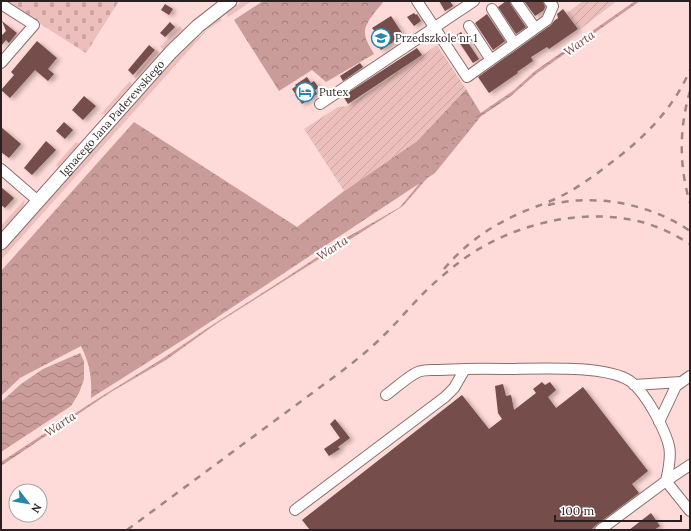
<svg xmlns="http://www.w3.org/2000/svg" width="691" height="531" viewBox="0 0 691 531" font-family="Lora,serif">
<defs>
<pattern id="forest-crowns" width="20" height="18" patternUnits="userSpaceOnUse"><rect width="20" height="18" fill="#c99c99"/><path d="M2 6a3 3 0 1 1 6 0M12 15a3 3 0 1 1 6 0" fill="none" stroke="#a37f7c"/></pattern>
<pattern id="cemetery-stones" width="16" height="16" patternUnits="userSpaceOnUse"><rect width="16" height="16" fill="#ecbfbc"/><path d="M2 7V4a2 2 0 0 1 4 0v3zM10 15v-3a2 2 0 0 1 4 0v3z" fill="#cba4a1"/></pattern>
<pattern id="garden-furrows" width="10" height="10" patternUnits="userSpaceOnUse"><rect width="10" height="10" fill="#ecbfbc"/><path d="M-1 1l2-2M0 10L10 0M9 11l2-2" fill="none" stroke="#cba4a1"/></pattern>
<pattern id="water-waves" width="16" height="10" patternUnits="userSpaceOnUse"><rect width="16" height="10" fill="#cb9d9a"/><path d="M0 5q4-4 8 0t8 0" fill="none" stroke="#a57f7d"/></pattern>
<filter id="shadow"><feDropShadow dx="3.5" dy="2" stdDeviation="2" flood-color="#0004"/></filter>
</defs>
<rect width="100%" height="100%" fill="#fedbd8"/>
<path fill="#ecbfbc" d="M242 1H252L228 17 226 13Z
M220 18 222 20 207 30 1 260V252L155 79 180 53Z
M180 26 183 30 163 50 160 47Z
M157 50 160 53 136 79 134 77Z
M130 81 132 84 105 114H101Z
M76 142 79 144 58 167 56 165Z
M25 199 24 205 22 209 1 232V226Z"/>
<path fill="url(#forest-crowns)" d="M263 1H384C378 9 364 23 365 33 365 40 371 48 374 54L326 82 312 70 279 91 234 20Z
M466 89 482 115 435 173 186 338 91 398C92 377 90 365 81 346L20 378 1 396V271L134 122 297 227 344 191 417 141Z"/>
<path fill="url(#cemetery-stones)" d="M4 1H119L86 53Z"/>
<path fill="url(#garden-furrows)" d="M583 1H617L579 30 567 13Z
M437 45 466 89 417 141 344 191 304 129 338 107 348 106Z"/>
<path fill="url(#water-waves)" d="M635 1H640L536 74 511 96 471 123 436 168 403 206 216 324 166 360 111 392 1 466V462L94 401 165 357 206 329 281 281 346 238 400 207 472 119 514 90 535 71Z
M80 353 84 361V379L79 393 71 406 1 452V402L21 384 43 369Z"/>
<path fill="#754d4b" filter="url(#shadow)" d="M439 1H450L453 6 445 11Z
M506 1H510L511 5 526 27 516 34 498 7Z
M524 1H543L545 7 544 10 535 16Z
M165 4 173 9 169 15 161 10Z
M563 9 578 29 549 49 547 47 531 57 533 61 517 72 518 73 489 93 478 77 551 25 554 21 558 18 557 14Z
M414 13 416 15 417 14 421 21 414 26 407 17Z
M487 14 505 41 493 50 475 23Z
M391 16 402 33 396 37 398 39 381 50 371 36 376 33 372 28Z
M2 21 17 33 9 43 6 40 1 46V36L6 31Z
M170 22 175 27 165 37 160 33Z
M461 32 479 59 473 63 455 36Z
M37 41 57 58 48 69 54 74 48 81 35 70 10 98 1 90 14 75 11 72Z
M149 45 155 50 133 75 128 70Z
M417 48 422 55 348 104 343 96Z
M360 63 363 67 343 81 340 76Z
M307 77 311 83 314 81 319 88 315 90 317 94 302 104 292 89 296 86 295 85Z
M84 96 96 106 83 120 72 110Z
M64 122 73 130 65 139 56 131Z
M1 127 21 144 9 158 1 152Z
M46 141 56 150 32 175 24 168Z
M1 187 14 198 5 208 1 205Z
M542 382 545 385 550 382 556 390 548 397 556 408 583 387 648 471 632 484 639 493 596 525 591 530H310L302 520 462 395 489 429 502 419 498 413 495 386 503 384 506 396 511 395 514 410 536 393 533 389Z
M335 419 350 438 338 447 340 449 329 456 324 449 340 438 330 424Z
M651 513 660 526 654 530H629Z"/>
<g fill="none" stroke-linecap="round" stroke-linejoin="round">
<defs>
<path id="minor" d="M417 1 467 77 547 20 553 6 549 1
M516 1 535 28
M1 4 34 25 1 63
M492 9 514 43
M469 26 491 60
M320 104 474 1
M1 169 38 201
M634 385 681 382
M386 395C395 389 408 376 418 372 424 369 432 370 439 370 460 369 481 368 502 369 535 369 604 364 630 381 641 389 651 406 657 417 671 444 673 451 666 481
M659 422 676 386 690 376
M666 481 690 465
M295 510 445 397 454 388 465 369
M600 530 666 481 690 511"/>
<g id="major">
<path id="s1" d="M1 243 171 52 198 26 230 1"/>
</g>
</defs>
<use href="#minor" stroke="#8d6e6c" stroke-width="12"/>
<use href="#major" stroke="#8d6e6c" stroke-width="15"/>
<use href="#minor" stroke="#fff" stroke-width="10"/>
<use href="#major" stroke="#fff" stroke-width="13"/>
<path stroke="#9f8685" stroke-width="2.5" stroke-dasharray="7 7" stroke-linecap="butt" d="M690 91C679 129 679 166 690 203
M548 205C595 193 651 204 690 231
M444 269C462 248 482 232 506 220 525 209 548 204 567 193 583 184 598 173 612 162 645 137 673 109 690 70
M127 530 342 371C359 358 375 345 390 329 400 319 409 308 419 298 430 286 444 274 457 264 505 226 578 207 637 221 656 225 674 234 690 244"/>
</g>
<defs>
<symbol id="school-ring" viewBox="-11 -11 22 22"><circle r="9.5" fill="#fff" stroke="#2586b1" stroke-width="1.5"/><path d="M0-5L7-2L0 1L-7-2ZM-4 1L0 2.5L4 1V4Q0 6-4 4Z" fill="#2586b1"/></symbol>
<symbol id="hotel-ring" viewBox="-11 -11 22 22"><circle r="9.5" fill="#fff" stroke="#2586b1" stroke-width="1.5"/><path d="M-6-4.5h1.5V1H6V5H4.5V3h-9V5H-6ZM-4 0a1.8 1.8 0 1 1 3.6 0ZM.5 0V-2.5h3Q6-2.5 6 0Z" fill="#2586b1"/></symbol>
</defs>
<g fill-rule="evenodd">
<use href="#school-ring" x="370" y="27" width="22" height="22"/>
<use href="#hotel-ring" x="294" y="81" width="22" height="22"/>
</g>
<g text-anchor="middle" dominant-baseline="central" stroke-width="4" stroke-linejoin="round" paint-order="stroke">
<g font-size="11" fill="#2c1f1f" stroke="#fff" text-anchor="start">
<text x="395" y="38">Przedszkole nr 1</text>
<text x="319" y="92">Putex</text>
</g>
<g font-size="11" fill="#2c1f1f" stroke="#fff">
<text stroke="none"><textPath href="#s1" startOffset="167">Ignacego Jana Paderewskiego</textPath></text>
</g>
<g font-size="12" font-style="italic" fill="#7b3e3d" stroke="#fff">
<text transform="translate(579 43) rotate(-36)">Warta</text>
<text transform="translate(332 248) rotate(-33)">Warta</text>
<text transform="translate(60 424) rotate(-34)">Warta</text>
</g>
</g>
<rect width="691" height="531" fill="none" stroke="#2c1f1f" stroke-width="4"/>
<g transform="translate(28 503) rotate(121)"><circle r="19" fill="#ffffff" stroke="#aba5a5"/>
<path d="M0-3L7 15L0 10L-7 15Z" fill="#2586b1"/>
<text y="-6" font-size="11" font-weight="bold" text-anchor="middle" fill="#2c1f1f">N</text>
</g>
<path d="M555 515v6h126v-6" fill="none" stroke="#2c1f1f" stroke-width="2"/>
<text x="561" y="515" font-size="12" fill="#2c1f1f" stroke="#ffffff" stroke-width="3" paint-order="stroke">100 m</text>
</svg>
